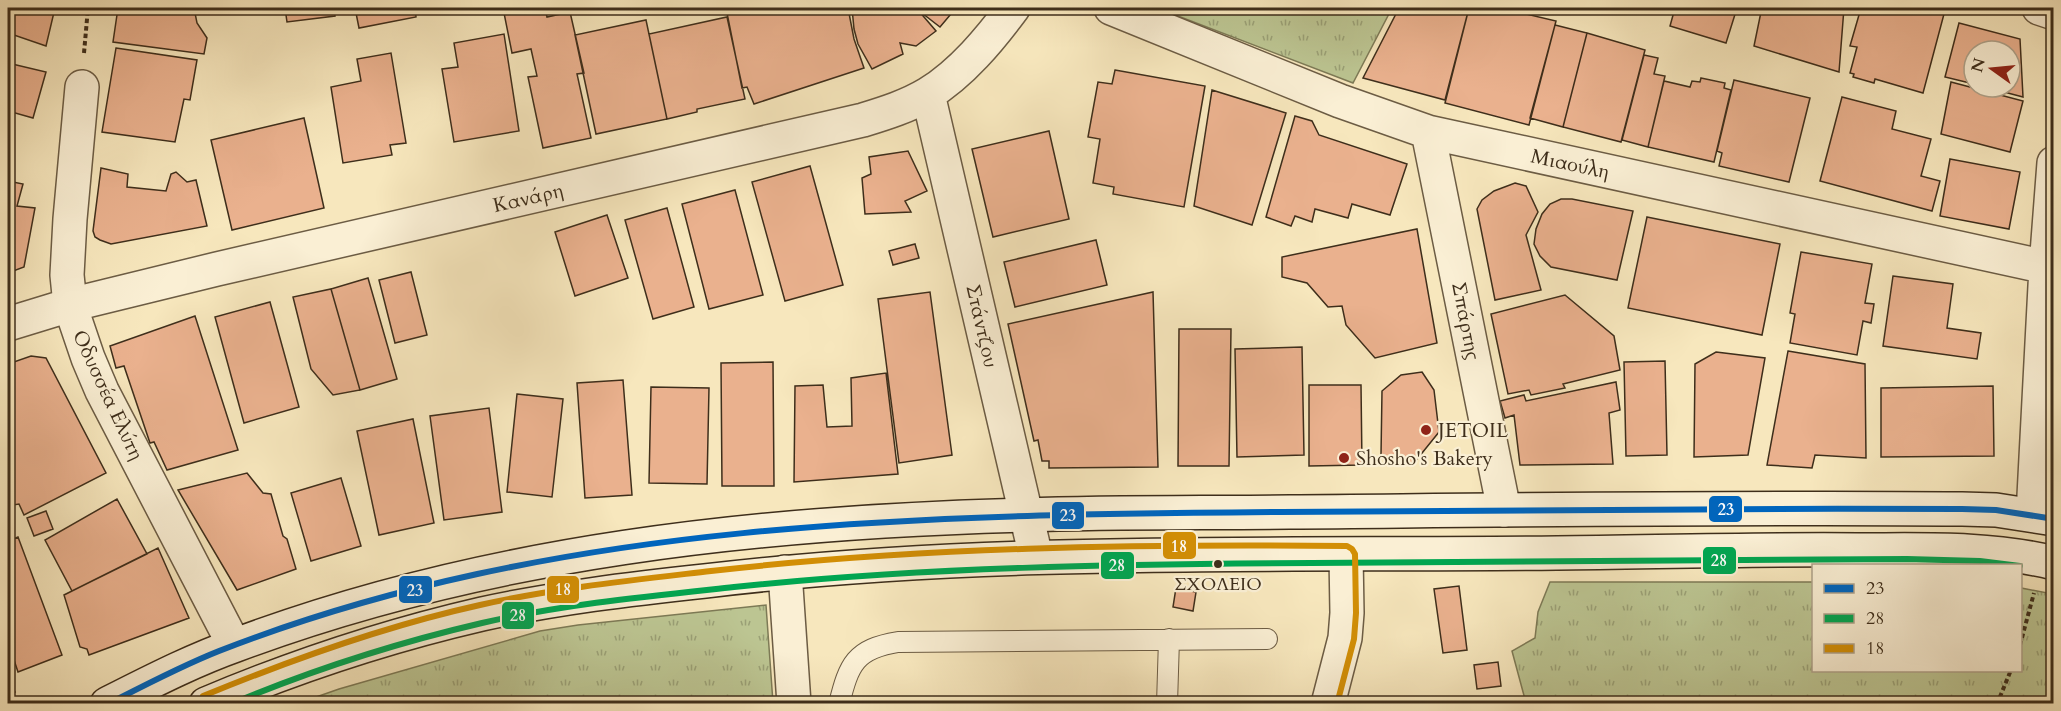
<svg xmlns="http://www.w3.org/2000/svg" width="2061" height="711" viewBox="0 0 2061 711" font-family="Cardo,serif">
<defs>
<pattern id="grass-tufts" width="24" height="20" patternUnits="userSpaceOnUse" patternTransform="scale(1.5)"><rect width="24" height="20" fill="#bcc592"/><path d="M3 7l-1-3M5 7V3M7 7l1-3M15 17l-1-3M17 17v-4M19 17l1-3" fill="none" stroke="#9aa076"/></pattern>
</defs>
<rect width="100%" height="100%" fill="#f7e7bd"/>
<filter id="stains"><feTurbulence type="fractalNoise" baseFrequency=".00333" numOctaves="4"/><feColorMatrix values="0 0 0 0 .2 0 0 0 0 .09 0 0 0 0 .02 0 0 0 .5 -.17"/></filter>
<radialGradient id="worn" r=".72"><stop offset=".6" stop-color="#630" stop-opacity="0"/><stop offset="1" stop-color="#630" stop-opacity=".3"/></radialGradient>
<path fill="url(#grass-tufts)" stroke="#7d7a56" stroke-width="1.5" d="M1157 8H1392L1353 83Z
M1550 582H1813L1814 670H2020L2021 588 2053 594V703H1526L1512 651 1535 638 1538 612Z
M766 605 773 703H299L339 689 540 631 578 625Z"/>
<path fill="#eab18e" stroke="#3e2e1b" stroke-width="1.5" d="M8 8H55L46 46 8 33Z
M118 8H194L197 23 207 38 204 54 113 42Z
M285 8H334L335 16 287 22Z
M355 8H415L416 17 359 28Z
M427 8H458L428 12Z
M503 8H545L547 17 570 12 584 73 577 74 591 138 543 148 528 77 537 76 531 49 512 53Z
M726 8H848L854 39 864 68 754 104 747 87 742 88Z
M852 8H920L918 10 936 31 916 46 900 43 903 54 872 69 858 44 854 29Z
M920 8H956L940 27 918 10Z
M1399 8H1469L1445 100 1363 78Z
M1469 8H1501L1556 21 1529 125 1445 103Z
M1675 8H1737L1726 43 1670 26Z
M1753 8H1844L1839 72 1754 46 1761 12 1753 10Z
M1861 8H1922L1944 14 1923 93 1875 79 1874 83 1853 77 1854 74 1850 73 1857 47 1850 46Z
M727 17 745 99 697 109V112L667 119 649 34Z
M646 20 667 119 596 134 575 35Z
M1959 23 2020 39 2023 97 1985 87H2010V51H1974V84L1945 77Z
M1555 25 1587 33 1563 127 1530 118Z
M1587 33 1645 50 1621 142 1563 127Z
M504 34 519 131 454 142 442 69 458 67 454 43Z
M116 48 197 60 190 100 184 99 175 142 102 132Z
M391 53 406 143 390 145 392 155 343 163 331 87 361 81 357 59Z
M1644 55 1658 58 1654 74 1665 76 1648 147 1622 140Z
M8 63 46 72 33 118 8 111Z
M1115 70 1205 86 1184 207 1113 194 1114 187 1093 183 1100 139 1088 137 1098 82 1112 84Z
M1701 78 1725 83 1724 88 1731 90 1714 162 1648 147 1664 81 1690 87 1692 81 1700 82Z
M1734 80 1810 98 1789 182 1719 166 1722 153 1717 151Z
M1951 82 2023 101 2010 152 1941 134Z
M1212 90 1286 113 1252 225 1194 206Z
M1842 97 1896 111 1892 129 1931 139 1921 176 1940 181 1932 211 1820 181Z
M1295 116 1312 121 1319 135 1407 164 1390 215 1352 204 1348 218 1315 209 1312 222 1295 216 1291 226 1266 217Z
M304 118 324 208 232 230 211 140Z
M1049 131 1069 219 993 237 972 149Z
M908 151 927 191 905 201 911 212 865 214 862 178 871 174 869 157Z
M1950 159 2020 172 2009 229 1940 216Z
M810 166 843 285 785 301 752 182Z
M101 168 128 174 127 187 166 191 171 174 176 172 187 182 196 180 207 226 111 244 100 240 95 237 93 231Z
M8 181 23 184 17 206 35 208 24 267 8 273Z
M1515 183 1526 186 1538 212 1526 235 1541 290 1495 300 1477 209 1482 200 1494 191Z
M735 190 763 295 709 309 682 204Z
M1561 199H1572L1633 211 1617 280 1551 267 1540 256 1534 244 1536 229 1542 214 1550 204Z
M667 208 694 307 653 319 625 220Z
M607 215 628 278 575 296 555 232Z
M1647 217 1780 244 1762 335 1628 308Z
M1417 229 1437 343 1375 358 1346 325 1342 306 1328 307 1307 283 1282 277V257Z
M1096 240 1107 285 1015 307 1004 262Z
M915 244 919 258 893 265 889 251Z
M1801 252 1872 264 1865 303 1874 304 1871 323 1863 321 1857 355 1790 343 1795 314 1790 313Z
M411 272 427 335 395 343 379 280Z
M1893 276 1953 284 1947 328 1981 333 1977 359 1883 346Z
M368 278 397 379 360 390 331 289Z
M331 289 360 390 333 395 311 369 293 297Z
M930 292 952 455 899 463 878 299Z
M1153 292 1158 467 1049 468V461H1042L1038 440 1034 441 1008 324Z
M1565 295 1614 336 1620 370 1563 384 1565 388 1531 395 1529 390 1508 394 1491 314Z
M270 302 299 407 244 423 215 317Z
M195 316 238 450 167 470 154 442 150 443 124 366 116 368 110 346Z
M1179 329H1231L1229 466H1178Z
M1302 347 1304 455 1237 457 1235 349Z
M1788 351 1865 364 1866 458 1815 455 1812 468 1767 465Z
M1716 352 1765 358 1748 455 1694 457 1695 364Z
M31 356 46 358 106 473 24 515 19 504 13 505 8 488V459L12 457 8 445V364Z
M1665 361 1667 455 1626 456 1624 362Z
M773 362 774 486H722L721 363Z
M1422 372 1434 390 1439 432 1414 463 1388 465 1381 455 1382 391 1401 375Z
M886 373 898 474 794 482 795 386 823 385 827 427 852 426 851 378Z
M623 380 632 495 585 498 577 383Z
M1616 382 1620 410 1609 413 1613 464 1520 465 1514 415 1505 418 1500 401 1524 395 1526 401Z
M1309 385H1361L1362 465 1309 466Z
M1993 386 1994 456 1881 457V388Z
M651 387 709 388 707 484 649 483Z
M517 394 563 399 552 497 507 492Z
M489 408 502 512 444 520 430 416Z
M413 419 434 523 379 535 357 431Z
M247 473 263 493 271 494 283 536 287 539 296 569 237 590 178 490Z
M341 478 361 546 311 561 291 493Z
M117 499 147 554 72 591 45 540Z
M46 511 53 529 34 536 27 518Z
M18 537 62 655 18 672 8 642V541Z
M158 548 189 618 89 655 87 649 80 647 64 595Z
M1459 586 1467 650 1443 653 1434 589Z
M1176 588 1196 592 1193 611 1173 607Z
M1498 662 1501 686 1477 689 1474 665Z
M8 675 15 692 8 695Z"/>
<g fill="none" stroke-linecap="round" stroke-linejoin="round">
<defs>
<path id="lane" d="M839 704C849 664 855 649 898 642L1267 639
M1167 704 1169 639"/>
<path id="street" d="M1111 8 1340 101 1428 132 2046 267
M2039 8 2054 13
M82 87 70 219 67 275 70 305 88 358 102 391 234 645
M928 94 1036 557
M1428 132 1504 510
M8 324 70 305 217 269 863 120C886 113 908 106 928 94 962 73 990 39 1013 8
M2033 515 2046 267 2054 163
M785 572 794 704
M1328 704 1345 638 1347 613 1346 555"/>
<path id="secondary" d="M107 704C149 683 191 661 236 645 487 551 759 522 1025 515 1114 512 1202 513 1290 512 1514 510 1738 507 1962 509L1996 510 2054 519
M206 704C296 666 387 636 482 614 556 598 630 589 705 581 988 547 1273 556 1557 553 1657 552 1758 549 1858 550 1923 550 1989 547 2054 563"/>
</defs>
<use href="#lane" stroke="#6c5c44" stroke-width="22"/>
<use href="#street" stroke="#6c5c44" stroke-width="36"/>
<use href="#secondary" stroke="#3e2e1b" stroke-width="36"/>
<path stroke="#3e2e1b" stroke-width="4" stroke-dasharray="4.5 3" stroke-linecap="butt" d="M84 53 88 8
M2020 645 2034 593
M1997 704 2011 670"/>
<use href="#lane" stroke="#faefd4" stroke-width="20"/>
<use href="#street" stroke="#faefd4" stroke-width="33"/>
<use href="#secondary" stroke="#faefd4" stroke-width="33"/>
<defs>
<path id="bus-1" d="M108 704C145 685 181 666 219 651 557 519 924 515 1281 512 1508 510 1735 508 1962 509L1996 510 2054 519"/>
<path id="bus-2" d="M231 704C312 670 396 643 482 623 565 604 650 596 734 587 926 567 1119 564 1312 563 1510 562 1708 560 1907 559L1980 561 2020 566"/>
<path id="bus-3" d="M203 696C293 659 385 626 480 605 556 588 634 580 711 571 922 547 1134 544 1347 546L1352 549 1355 554 1356 613 1354 639 1337 704"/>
</defs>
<use href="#bus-1" stroke="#faefd4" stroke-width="10"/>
<use href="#bus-2" stroke="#faefd4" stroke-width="10"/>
<use href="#bus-3" stroke="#faefd4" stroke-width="10"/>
<use href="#bus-1" stroke="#0065bd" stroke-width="6"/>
<use href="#bus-2" stroke="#00a651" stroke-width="6"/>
<use href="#bus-3" stroke="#d28e05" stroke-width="6"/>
</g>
<g fill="#8f2418" stroke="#faefd4" stroke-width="2">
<circle cx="1426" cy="430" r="6"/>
<circle cx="1344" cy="458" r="6"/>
</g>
<circle fill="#3e2e1b" stroke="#faefd4" stroke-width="2" cx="1218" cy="564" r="5"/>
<g text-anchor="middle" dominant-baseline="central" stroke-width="4.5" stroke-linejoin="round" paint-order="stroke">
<g font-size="18" fill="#3e2e1b" stroke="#faefd4">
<text x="1218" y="584">ΣΧΟΛΕΙΟ</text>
</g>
<g font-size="20" fill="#3e2e1b" stroke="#faefd4">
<text transform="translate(1570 164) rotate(12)">Μιαούλη</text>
<text transform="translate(528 198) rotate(-13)">Κανάρη</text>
<text transform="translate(1466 321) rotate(79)">Σπάρτης</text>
<text transform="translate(982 326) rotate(77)">Στάντζου</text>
<text transform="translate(108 395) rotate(65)">Οδυσσέα Ελύτη</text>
</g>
<g font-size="20" fill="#3e2e1b" stroke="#faefd4" text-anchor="start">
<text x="1438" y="430">JETOIL</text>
<text x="1356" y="458">Shosho's Bakery</text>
</g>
</g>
<g stroke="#faefd4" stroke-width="2">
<rect x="1708" y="495" width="35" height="28" rx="6" fill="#0065bd"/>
<rect x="1051" y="501" width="34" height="29" rx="6" fill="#0065bd"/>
<rect x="1162" y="531" width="35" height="29" rx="6" fill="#d28e05"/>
<rect x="1702" y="546" width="35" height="29" rx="6" fill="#00a651"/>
<rect x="1100" y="551" width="35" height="29" rx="6" fill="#00a651"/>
<rect x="546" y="575" width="34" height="29" rx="6" fill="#d28e05"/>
<rect x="398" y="575" width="35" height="29" rx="6" fill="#0065bd"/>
<rect x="501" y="601" width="34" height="29" rx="6" fill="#00a651"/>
</g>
<g font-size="16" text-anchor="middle" font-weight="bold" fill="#fff">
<text x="1726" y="515">23</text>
<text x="1068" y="521">23</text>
<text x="1179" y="552">18</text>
<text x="1719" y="566">28</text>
<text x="1117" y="571">28</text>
<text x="563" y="595">18</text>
<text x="415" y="596">23</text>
<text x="518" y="621">28</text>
</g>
<rect width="2061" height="711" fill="none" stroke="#f7e7bd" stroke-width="30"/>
<rect x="9" y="9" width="2043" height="693" fill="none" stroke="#3e2e1b" stroke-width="3"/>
<rect x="15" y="15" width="2031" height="681" fill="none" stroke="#3e2e1b" stroke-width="1.5"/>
<rect x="1812" y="564" width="210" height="108" fill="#faefd4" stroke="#afa28a" stroke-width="1.5"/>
<rect x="1824" y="584" width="30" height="9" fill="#0065bd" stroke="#afa28a" stroke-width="1.5"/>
<text x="1866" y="594" font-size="18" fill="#3e2e1b">23</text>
<rect x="1824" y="614" width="30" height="9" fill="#00a651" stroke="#afa28a" stroke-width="1.5"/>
<text x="1866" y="624" font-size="18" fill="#3e2e1b">28</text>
<rect x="1824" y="644" width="30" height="9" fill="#d28e05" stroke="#afa28a" stroke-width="1.5"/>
<text x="1866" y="654" font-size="18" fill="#3e2e1b">18</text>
<g transform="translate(1992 69) rotate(285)"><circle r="28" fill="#faefd4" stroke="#afa28a" stroke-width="1.5"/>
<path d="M0-4.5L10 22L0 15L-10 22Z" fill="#8f2418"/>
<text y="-9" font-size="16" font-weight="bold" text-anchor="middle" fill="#3e2e1b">N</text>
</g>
<rect width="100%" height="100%" filter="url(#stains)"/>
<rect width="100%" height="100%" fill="url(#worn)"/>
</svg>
